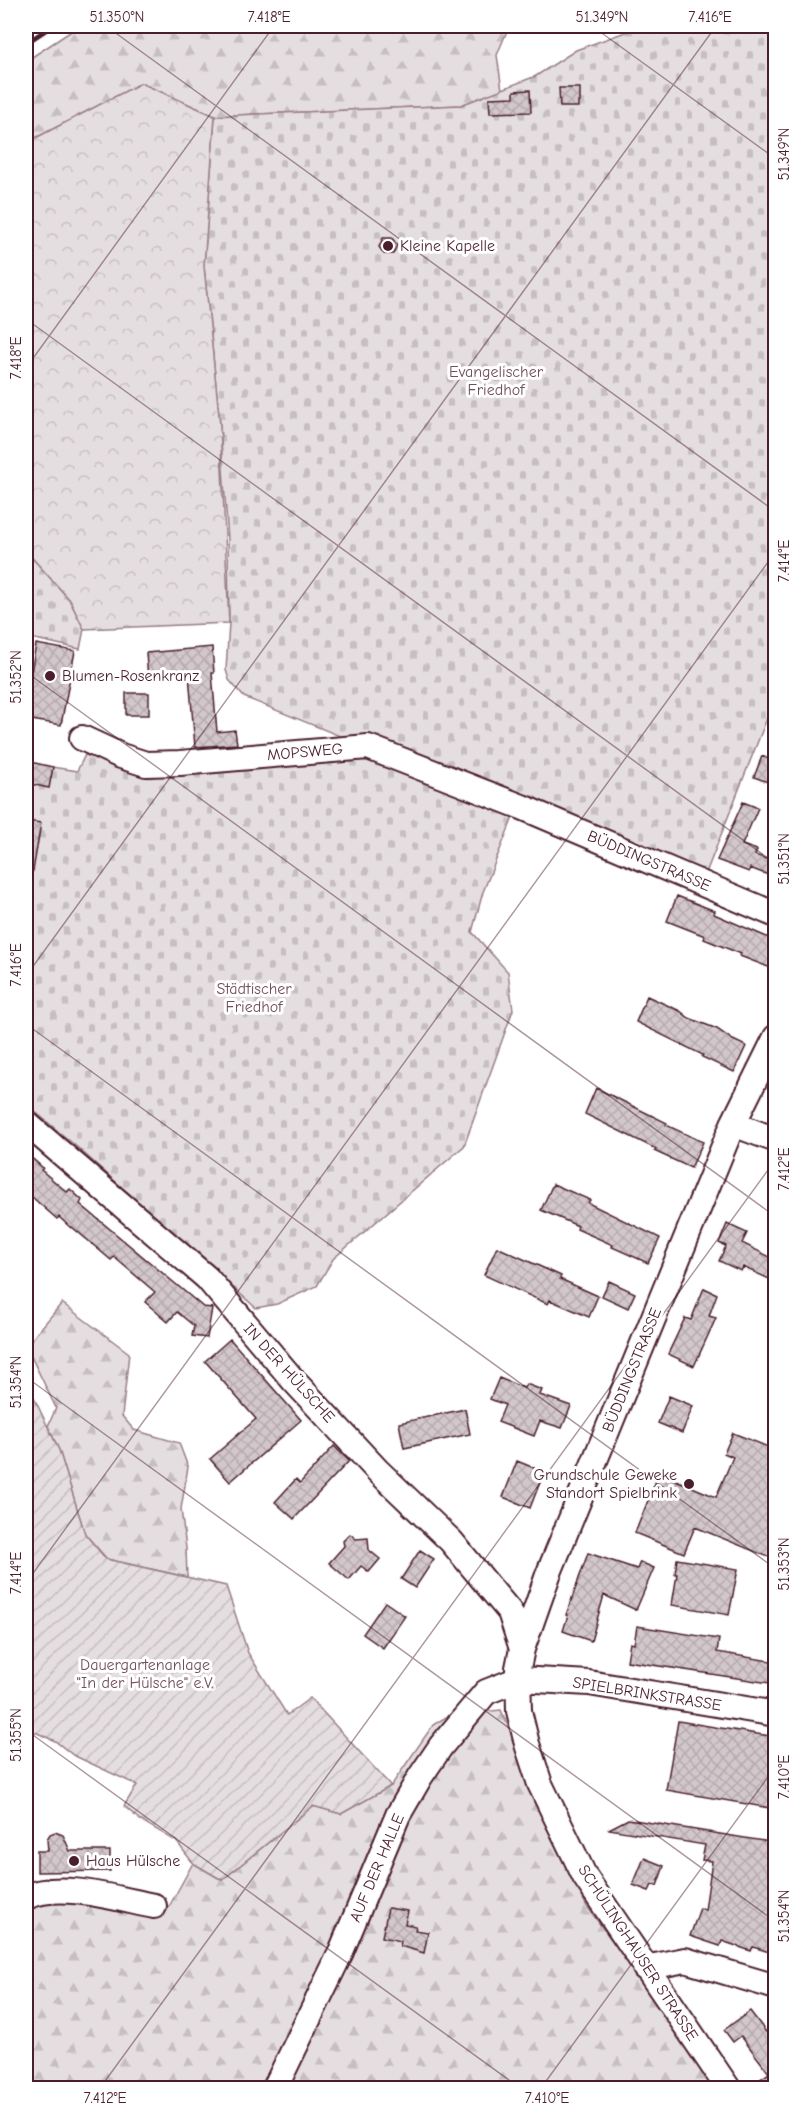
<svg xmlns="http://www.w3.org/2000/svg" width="801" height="2114" viewBox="0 0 801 2114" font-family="'Comic Neue',sans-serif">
<defs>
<pattern id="forest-firs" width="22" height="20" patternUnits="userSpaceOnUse" patternTransform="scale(1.5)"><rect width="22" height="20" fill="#e5dee0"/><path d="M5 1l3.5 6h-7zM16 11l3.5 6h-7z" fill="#c6bec0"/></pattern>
<pattern id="cemetery-stones" width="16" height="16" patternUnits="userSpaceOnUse" patternTransform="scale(1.5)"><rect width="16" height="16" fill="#e5dee0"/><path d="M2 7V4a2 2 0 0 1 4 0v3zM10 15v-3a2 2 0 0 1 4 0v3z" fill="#c6bec0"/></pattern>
<pattern id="park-crowns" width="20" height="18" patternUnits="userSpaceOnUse" patternTransform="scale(1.5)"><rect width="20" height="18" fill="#e5dee0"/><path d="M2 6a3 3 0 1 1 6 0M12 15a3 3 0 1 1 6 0" fill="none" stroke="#c6bec0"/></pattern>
<pattern id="garden-furrows" width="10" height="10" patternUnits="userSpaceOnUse" patternTransform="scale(1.5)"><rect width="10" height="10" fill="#e5dee0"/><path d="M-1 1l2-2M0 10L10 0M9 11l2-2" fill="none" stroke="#c6bec0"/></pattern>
<pattern id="building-cross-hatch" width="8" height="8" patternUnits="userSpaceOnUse" patternTransform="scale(1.5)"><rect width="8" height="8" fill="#d2c7cb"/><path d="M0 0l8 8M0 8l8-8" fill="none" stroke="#b6aaae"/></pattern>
</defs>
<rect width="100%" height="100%" fill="#fff"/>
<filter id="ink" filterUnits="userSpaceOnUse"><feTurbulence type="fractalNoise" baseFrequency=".0167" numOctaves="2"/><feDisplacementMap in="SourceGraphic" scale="12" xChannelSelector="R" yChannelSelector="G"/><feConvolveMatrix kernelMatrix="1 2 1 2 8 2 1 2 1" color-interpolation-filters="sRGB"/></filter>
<g filter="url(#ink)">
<path fill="url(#forest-firs)" stroke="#987e86" stroke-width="1.5" d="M79 26H509L497 55 502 90 461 105 215 116 141 83 26 143V61Z
M62 1303 129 1353 122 1416 134 1430 179 1443 188 1467 181 1509 186 1548 187 1577 107 1559 85 1534 59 1450 48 1426 56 1408 26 1346Z
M470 1702 481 1712 501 1710 586 1905 720 2088H26V1908C78 1893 113 1904 165 1914L193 1863 222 1880 313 1806 341 1814 391 1786 433 1725Z"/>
<path fill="url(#cemetery-stones)" stroke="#987e86" stroke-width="1.5" d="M642 26H773L775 42V698L702 883 244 697 229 680 226 670 229 623 228 540 220 425 204 266 215 116 461 105 536 76 576 50Z
M26 551 69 599 84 629 80 649 26 637Z
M365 752 514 815 483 892 472 932 508 972 513 1010 464 1146 333 1259 317 1286 277 1304 256 1308 77 1147 26 1104V763L77 771 85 755 170 777Z"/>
<path fill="url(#park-crowns)" stroke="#987e86" stroke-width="1.5" d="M141 83 215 116 204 266 220 425 229 623 84 629 69 599 26 551V143Z"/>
<path fill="url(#garden-furrows)" stroke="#987e86" stroke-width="1.5" d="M26 1381 59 1450 85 1534 106 1559 226 1586 248 1653 287 1715 310 1698 391 1786 341 1814 313 1806 222 1880 193 1863 176 1841 140 1820 124 1806 137 1785 73 1755 55 1741 26 1728Z"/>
<path fill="url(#building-cross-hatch)" stroke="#4a1f2b" stroke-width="1.5" d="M559 88H580V102H578V107H560Z
M530 90 531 112 490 113 489 98 514 97V91Z
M383 238H392L397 245 393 254H384L379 247Z
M36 644 75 651 61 725 26 719V701Z
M212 647 214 673H212L217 732 235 730 237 744 195 747 189 675 148 679 146 653Z
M126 693H149V715H126Z
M762 756 776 762V785L754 777Z
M26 761 53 767 49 788 26 783Z
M743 802 758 808 742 845 757 850 755 855 776 862V878L750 868 749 872 717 860Z
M26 821 41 823 33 871 26 870Z
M677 896 715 911 714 914 776 941V970L740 956 741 954 704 939 705 936 667 921Z
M647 996 680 1011 689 1018 717 1029 733 1040 746 1046 734 1072 702 1057 703 1055 636 1022Z
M596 1088 667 1123 666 1125 703 1142 691 1168 654 1151 656 1149 585 1114Z
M26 1153 43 1168 41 1170 67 1192 70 1189 82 1200 80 1204 190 1296 203 1307 212 1308 207 1338 192 1336 194 1326 177 1312 168 1322 145 1302 155 1292 114 1257 111 1260 72 1227 71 1228 59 1217 57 1219 26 1192Z
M553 1184 590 1200 588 1203 660 1238 648 1263 612 1247 613 1245 577 1229 578 1226 541 1210Z
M727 1224 747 1233 742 1243 776 1260V1282L743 1267 741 1271 719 1261 726 1246 719 1243Z
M497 1247 561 1276 560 1279 598 1296 589 1317 550 1300 548 1304 484 1275Z
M609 1281 635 1293 628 1308 602 1296Z
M704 1288 717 1294 709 1316 716 1318 694 1366 668 1354 685 1318 691 1320Z
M230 1339 301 1420 230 1482 210 1459 256 1419 205 1361Z
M499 1378 524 1388 526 1384 542 1390 540 1395 571 1406 562 1428 540 1421 534 1436 498 1422 505 1405 490 1399Z
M669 1396 693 1406 682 1433 658 1423Z
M465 1409 470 1434 404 1448 399 1423Z
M733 1433 776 1450V1560L695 1527 684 1553 635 1533 659 1473 716 1497 733 1457 724 1453Z
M334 1446 349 1461 294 1519 275 1502 296 1479 300 1483Z
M517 1461 544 1472 530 1508 503 1497Z
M350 1534 356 1539 368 1538 369 1550 380 1559 369 1572 361 1566 349 1580 329 1563 344 1546 343 1541Z
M420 1550 434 1559 415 1588 401 1579Z
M588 1553 637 1569 640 1562 654 1568 636 1610 604 1595 591 1641 563 1631 568 1615H566Z
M677 1559 738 1569 729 1615 672 1605 677 1574H675Z
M385 1602 405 1616 383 1648 363 1634Z
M637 1626 719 1639 717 1652 776 1662V1684L627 1661 630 1643 634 1644Z
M678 1721 776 1737V1809L666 1790Z
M628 1819 776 1843V1954L753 1947 751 1951 722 1941 720 1946 690 1936 700 1908 705 1910 712 1861 702 1860 705 1845 609 1829Z
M55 1832 63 1835 70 1851H110V1871L37 1872V1851H48L47 1839 50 1834Z
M644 1858 664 1866 657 1886 652 1885 649 1891 633 1885Z
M388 1908 408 1911 405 1924 416 1926 415 1930 428 1932 424 1953 400 1946 401 1941 382 1937Z
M750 2011 776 2045V2088H765L759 2080 769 2073 741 2036 733 2042 724 2030Z"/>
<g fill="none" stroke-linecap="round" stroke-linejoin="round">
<defs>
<path id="minor" d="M82 738 121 756 146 764 180 763 368 747 522 807 776 915
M26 1123 207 1278 294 1381 377 1470 451 1541 510 1612 522 1649
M733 1124 776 1140
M26 1897C61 1881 117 1899 154 1906
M645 1968 685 1960 776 1987
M275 2088 340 1954 398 1815 420 1777 441 1746 486 1692 519 1679 589 1683 776 1714
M728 2088 585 1877 540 1784 527 1744 519 1711 518 1668 522 1649 548 1575 733 1124 776 1037"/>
</defs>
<use href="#minor" stroke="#4a1f2b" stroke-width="28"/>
<use href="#minor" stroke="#fff" stroke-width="24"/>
<path stroke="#4a1f2b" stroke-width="4.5" d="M26 32 35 26
M26 43 52 26"/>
</g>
</g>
<path fill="none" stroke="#4a1f2b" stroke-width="1.5" stroke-opacity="0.45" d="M106 26 776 512M592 26 776 159M26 319 776 864M26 368 274 26M26 672 776 1217M26 976 716 26M26 1024 776 1569M26 1377 776 1922M26 1583 776 551M26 1730 520 2088M26 2082 34 2088M100 2088 776 1159M541 2088 776 1766"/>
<g fill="#4a1f2b" stroke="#fff" stroke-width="2">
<circle cx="388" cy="246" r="6"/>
<circle cx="50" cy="676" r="6"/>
<circle cx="689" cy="1484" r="6"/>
<circle cx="74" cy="1861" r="6"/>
</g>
<g text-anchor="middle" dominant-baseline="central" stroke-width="6" stroke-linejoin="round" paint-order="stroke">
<g font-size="16" fill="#4a1f2b" stroke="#fff" text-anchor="start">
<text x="400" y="246">Kleine Kapelle</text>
<text x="62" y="676">Blumen-Rosenkranz</text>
<text x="677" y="1475" text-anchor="end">Grundschule Geweke<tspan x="677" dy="18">Standort Spielbrink</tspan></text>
<text x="86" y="1861">Haus Hülsche</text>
</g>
<g font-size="16" fill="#714f58" stroke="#fff">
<text x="496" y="372">Evangelischer<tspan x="496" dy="18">Friedhof</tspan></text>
<text x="254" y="989">Städtischer<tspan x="254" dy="18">Friedhof</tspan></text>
<text x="145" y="1665">Dauergartenanlage<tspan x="145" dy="18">"In der Hülsche" e.V.</tspan></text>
</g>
<g font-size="16" fill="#4a1f2b" stroke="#fff">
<text transform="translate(305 752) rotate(-5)">MOPSWEG</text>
<text transform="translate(649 861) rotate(23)">BÜDDINGSTRASSE</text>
<text transform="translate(632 1370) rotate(-68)">BÜDDINGSTRASSE</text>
<text transform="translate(289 1373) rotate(48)">IN DER HÜLSCHE</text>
<text transform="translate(647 1694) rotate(9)">SPIELBRINKSTRASSE</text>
<text transform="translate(377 1868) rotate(-67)">AUF DER HALLE</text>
<text transform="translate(638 1953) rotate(57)">SCHÜLINGHAUSER STRASSE</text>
</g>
</g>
<rect width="801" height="2114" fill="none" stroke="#fff" stroke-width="66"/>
<rect x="33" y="33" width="735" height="2048" fill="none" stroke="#4a1f2b" stroke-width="2"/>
<g font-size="15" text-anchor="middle" fill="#4a1f2b">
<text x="117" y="22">51.350°N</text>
<text x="269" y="22">7.418°E</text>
<text x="602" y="22">51.349°N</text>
<text x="710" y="22">7.416°E</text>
<text transform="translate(784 154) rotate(-90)" y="5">51.349°N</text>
<text transform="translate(16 358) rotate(-90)" y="5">7.418°E</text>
<text transform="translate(784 561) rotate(-90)" y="5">7.414°E</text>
<text transform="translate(16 677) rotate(-90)" y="5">51.352°N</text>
<text transform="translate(784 859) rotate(-90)" y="5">51.351°N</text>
<text transform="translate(16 965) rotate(-90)" y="5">7.416°E</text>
<text transform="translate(784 1169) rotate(-90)" y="5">7.412°E</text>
<text transform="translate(16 1382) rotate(-90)" y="5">51.354°N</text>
<text transform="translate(784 1564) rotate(-90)" y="5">51.353°N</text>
<text transform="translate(16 1573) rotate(-90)" y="5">7.414°E</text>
<text transform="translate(16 1735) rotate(-90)" y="5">51.355°N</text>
<text transform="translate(784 1777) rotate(-90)" y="5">7.410°E</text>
<text transform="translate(784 1916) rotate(-90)" y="5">51.354°N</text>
<text x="105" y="2103">7.412°E</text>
<text x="547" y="2103">7.410°E</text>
</g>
</svg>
